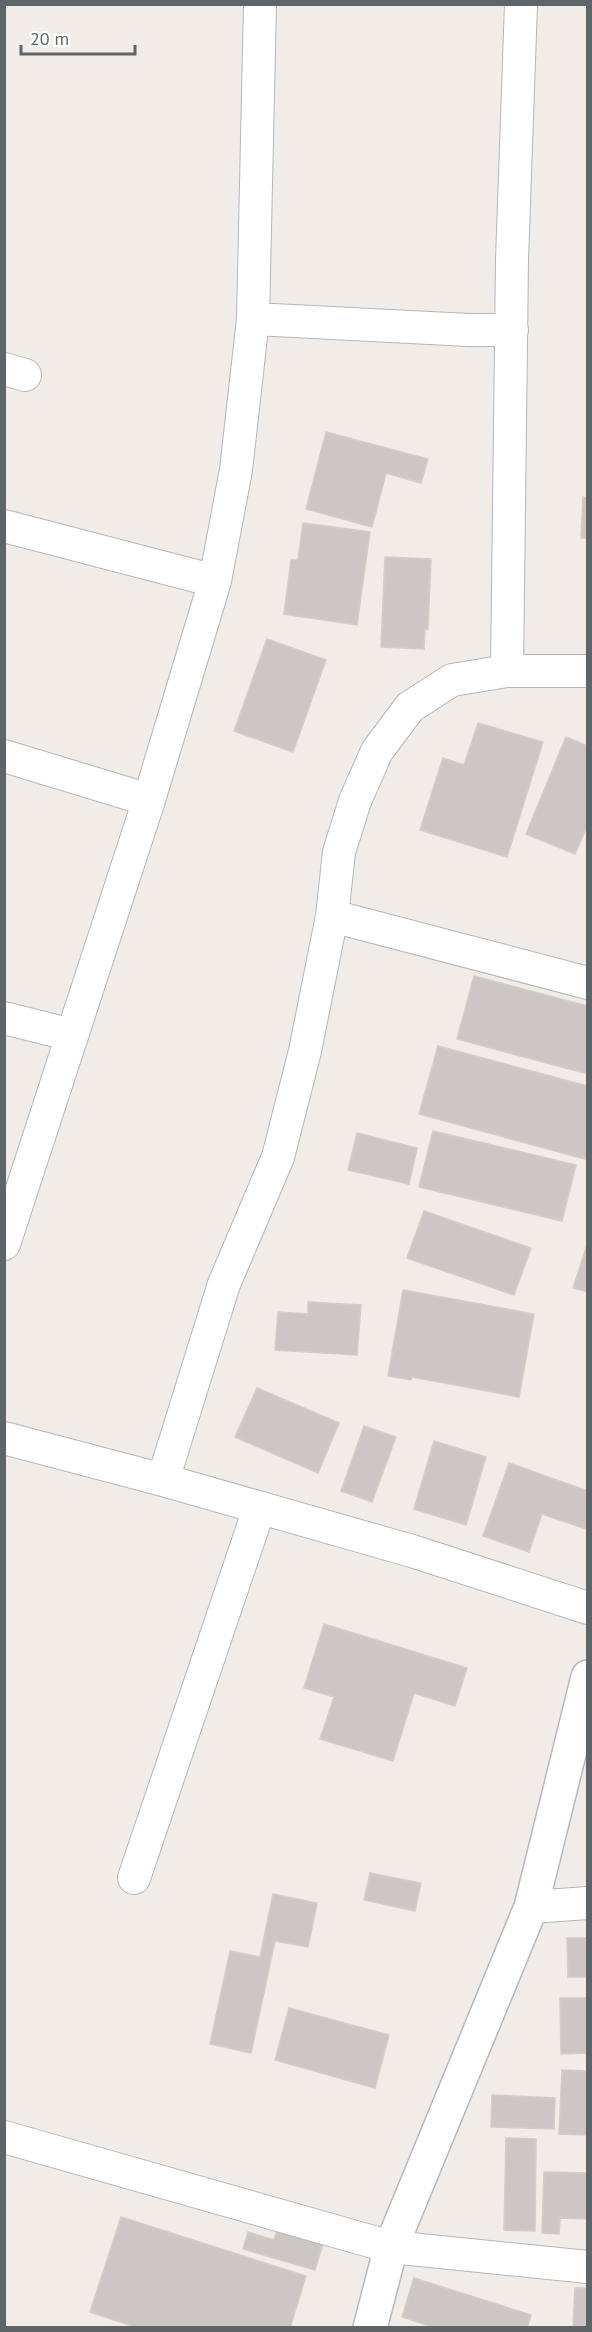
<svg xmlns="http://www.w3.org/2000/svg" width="592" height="2332" viewBox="0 0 592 2332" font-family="'PT Sans',sans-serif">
<rect width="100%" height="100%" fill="#f1ece7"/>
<path fill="#ccc7c4" stroke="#d6ccc5" stroke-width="1.5" d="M326 432 428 459 421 483 386 473 372 527 306 509Z
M583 497 588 498V538H581Z
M303 523 370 532 357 625 284 614 291 560H298Z
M385 557 431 559 428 629H425L424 649 381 647Z
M267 639 326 660 293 752 234 731Z
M478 723 543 742 507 857 420 830 443 758 464 765Z
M566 737 588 746V824L575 854 526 834Z
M474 976 588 1006V1074L457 1039Z
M438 1046 588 1086V1160L419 1114Z
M433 1131 576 1165 562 1221 419 1187Z
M357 1133 417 1148 409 1184 348 1170Z
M424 1211 531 1248 514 1295 407 1258Z
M588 1242V1292L573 1288Z
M403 1290 534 1314 519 1397 412 1377 411 1380 388 1376Z
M308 1302 361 1305 357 1355 275 1350 278 1312 308 1314Z
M257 1388 339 1423 318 1473 235 1437Z
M364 1426 396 1437 372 1502 341 1491Z
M434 1441 486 1457 466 1525 414 1509Z
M509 1463 588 1491 586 1529 542 1514 529 1552 483 1536Z
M324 1624 467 1668 455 1706 414 1693 393 1761 320 1739 334 1697 304 1688Z
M370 1873 421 1883 415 1911 364 1900Z
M273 1894 317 1903 308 1947 275 1941 251 2053 210 2044 230 1951 260 1957Z
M567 1938H588V1977H568Z
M560 1998H588V2053L561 2054Z
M289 2008 389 2035 375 2088 275 2060Z
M562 2070 588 2071V2135L559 2134Z
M492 2095 555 2098 554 2129 491 2127Z
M506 2138 536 2139 535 2231 504 2230Z
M544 2172 588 2173V2219L560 2218 559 2234 542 2233Z
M121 2217 306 2276 290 2328H138L90 2312Z
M277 2230 323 2244 315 2270 243 2249 248 2232 274 2240Z
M414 2278 531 2315 527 2328H436L402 2317Z
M575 2288H588V2328H573Z"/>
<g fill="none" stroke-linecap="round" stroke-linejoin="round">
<defs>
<path id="street" d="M253 319 469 330H512
M4 369 25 375
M4 526 215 581
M507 671 512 260 521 4
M4 756 149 800
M332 916 588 983
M4 1018 72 1035
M4 1244 149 800 215 581 236 470 253 319 260 4
M4 1438 163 1480 412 1551 588 1608
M163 1480 224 1284 278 1157 305 1051 332 916 339 852 355 801 377 751 410 707 452 680 507 671H588
M134 1878 259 1509
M531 1907 588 1903
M4 2137 391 2247 588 2267"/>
<path id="secondary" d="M370 2328 391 2247 531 1907 588 1677"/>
</defs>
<use href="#street" stroke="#b2b7ba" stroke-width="34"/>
<use href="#secondary" stroke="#b3b9bc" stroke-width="36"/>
<use href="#street" stroke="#fff" stroke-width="32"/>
<use href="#secondary" stroke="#fff" stroke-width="33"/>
</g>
<rect width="592" height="2332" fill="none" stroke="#5e6568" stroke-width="12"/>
<path d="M21 45v9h114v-9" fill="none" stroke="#5e6568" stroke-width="3"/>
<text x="30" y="45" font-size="18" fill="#5e6568" stroke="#ffffff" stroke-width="4.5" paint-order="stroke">20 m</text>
</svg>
